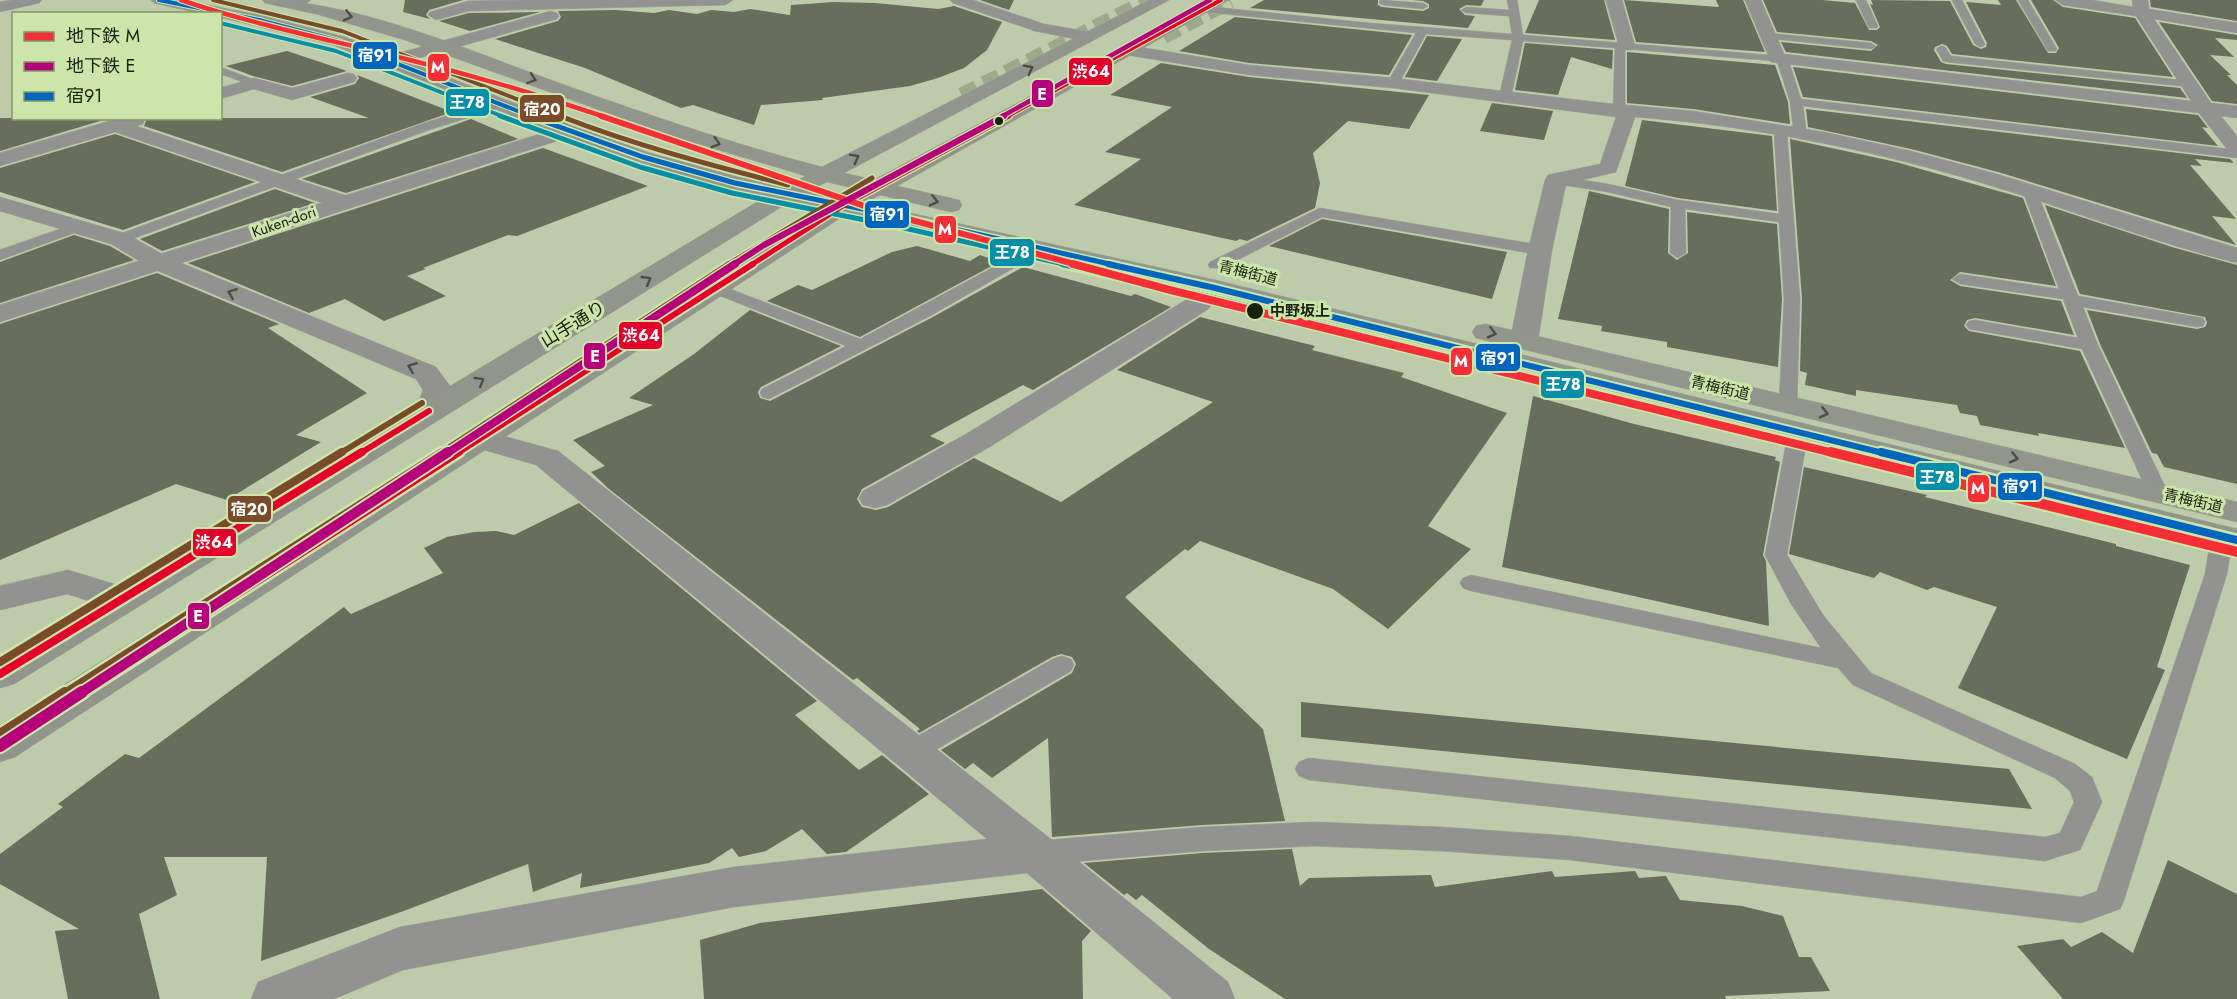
<svg xmlns="http://www.w3.org/2000/svg" width="2237" height="999" viewBox="0 0 2237 999" font-family="Jost,'Noto Sans JP',sans-serif">
<rect width="100%" height="100%" fill="#bdcbab"/>
<path fill="#686e5c" d="M405 0H463L429 10 426 15 430 19 403 12Z
M980 0H1014L1009 10Z
M1264 0H1378V5L1382 7 1423 11 1429 8V4L1423 1 1412 0H1484L1481 6 1466 5 1459 9 1465 15 1475 16 1468 28 1250 8Z
M1539 0H1604L1615 40 1525 33Z
M1624 0 1719 7 1716 0H1743L1765 52 1636 42Z
M1763 0H1822L1855 3 1869 30H1877L1880 27 1870 4 1873 5 1871 0 1950 1 1973 45 1981 49 1986 47 1987 43 1966 2 2001 5 1998 0H2016L2048 53H2056L2059 48 2031 0H2053L2063 7 2135 18 2173 77 1952 54 1947 46 1942 44 1935 47 1934 50 1941 62 1946 64 2180 88 2187 98 1786 52 1781 42 1871 51 1878 45 1871 41 1777 32Z
M2150 0H2237V21L2151 7Z
M834 2 875 3 938 9 954 6 1002 22 987 50 964 68 938 78 910 86 822 98 823 100 761 105 754 125 693 105 681 108 585 68 495 39 558 21 561 17 558 11 616 10 654 13 669 10 697 14 711 10 734 12 750 9 790 15 791 5Z
M540 12 470 31 439 21 469 13Z
M1235 17 1412 35 1389 75 1249 63 1179 51Z
M2159 22 2237 35V40L2215 38 2234 57 2210 55 2231 75H2227L2237 85V104L2212 101Z
M1427 36 1462 39 1437 81 1405 77Z
M1525 43 1613 50 1612 69 1571 57 1558 95 1515 90Z
M287 51 347 71 292 86 253 76 226 66Z
M1627 52 1775 65 1788 102 1790 124 1693 109 1627 103Z
M1161 63 1249 77 1429 95 1409 129 1348 121 1313 153 1320 183 1315 208 1247 241 1240 239 1236 241 1074 205 1141 159 1105 152 1172 107 1110 95Z
M1793 67 2198 115 2208 128 2202 127 2218 146 1803 97Z
M357 75 452 112 282 172 144 126 147 118H369L310 97 355 84 359 78Z
M1492 103 1553 111 1544 140 1480 131Z
M1806 109 2230 159 2234 163 2195 159 2202 166 2190 165 2236 219 2212 216 2236 245 1998 172 1911 149 1808 127Z
M0 118H110L0 151Z
M471 119 518 139 346 193 302 179Z
M1642 120 1772 136 1777 211 1678 198 1625 186Z
M115 134 255 182 123 230 0 192V168Z
M1790 139 1896 162 2023 198 2056 286 1960 272 1950 280 1960 286 2061 301 2074 335 1975 318 1967 320 1964 326 1969 331 2080 351 2125 448 2038 433 2039 436 1980 425 1977 416 1960 413 1957 405 1856 390V396L1805 385 1807 373 1800 371 1802 299Z
M543 148 648 186 517 236 508 235 423 268 426 269 407 276 446 296 384 321 345 299 309 313 188 263Z
M275 189 315 203 162 251 140 239Z
M1589 191 1669 209 1668 253 1677 260 1688 253 1687 212 1777 224 1782 299 1778 367 1667 347V342L1601 331 1602 326 1558 319Z
M2045 205 2172 247 2237 265V484L2164 467 2157 454 2152 453 2100 344 2087 310 2197 329 2205 327 2207 323 2205 317 2080 294Z
M1322 219 1507 252 1492 299 1269 246Z
M74 235 110 246 134 260 0 303V262Z
M917 246 970 261 980 255 999 262 860 337 767 301 798 285 812 290 892 252Z
M1023 267 1131 296 1135 294 1171 307 1033 390 1023 385 930 436 945 443 862 489 857 499 862 507 876 510 888 507 974 458 1061 502 1213 402 1117 370 1200 317 1315 346 1312 350 1404 373 1401 377 1507 413 1428 526 1471 549 1388 629 1333 589 1200 541 1188 551 1185 549 1125 597 1263 729 1285 821 1202 825 1052 837 1048 738 992 778 973 763 965 769 941 750 1072 673 1076 664 1072 657 1061 654 1052 657 919 733 917 731 920 729 857 678 853 680 609 489 591 472 605 466 573 440 653 405 629 398 694 354 750 310 841 346 761 387 758 392 760 398 770 401 931 318Z
M157 273 279 324 268 328 367 393 296 435 321 442 227 500 176 484 0 560V324Z
M1533 396 1634 424 1776 457 1775 460 1780 462 1763 555 1766 561 1769 626 1502 567Z
M1804 467 1927 495 1925 497 2116 544V546L2190 565 2157 667 2165 670 2127 759 1958 688 1997 607 1934 587 1927 590 1880 572 1874 578 1789 554Z
M579 503 817 701 795 715 859 770 882 755 929 794 846 852 827 854 802 829 766 851 739 857 732 848 709 863 580 888 582 873 533 892 528 864 401 912 261 961 267 857H164L177 895 139 914 160 999H68L55 931 79 929 0 884V854L63 807 58 804 125 754 139 758 344 607 351 614 443 573 424 548 447 537 474 532 496 531 514 535Z
M1301 702 2009 769 2032 809 1301 737Z
M1292 849 1300 886 1309 878 1431 875 1435 887 1552 871 1555 877 1635 871 1639 878 1666 876 1680 900 1742 906 1783 916 1799 957H1811L1830 991 1725 996 1726 999H1285L1209 949 1142 895 1136 900 1127 893 1124 895 1084 863 1202 853Z
M2168 860 2237 894V999H2063L2017 946 2063 939 2071 947 2102 932 2133 953Z
M1042 889 1091 931 1082 941 1083 999H704L700 940 760 923Z"/>
<g fill="none" stroke-linecap="round" stroke-linejoin="round">
<path stroke="#9ca98b" stroke-width="17" stroke-dasharray="17 8" stroke-linecap="butt" d="M1163 36 1230 0
M962 96 1151 0"/>
<defs>
<path id="service" d="M1380 0 1423 3 1428 6 1423 9 1383 5 1380 4Z
M1507 0H1517L1523 35 1781 56 1789 62 1801 99 2237 150V158L1803 106 1806 129 1804 132 1787 134 1800 299 1797 404 1795 408H1781L1779 404 1784 299 1779 222 1685 209 1686 253 1678 258 1670 253 1671 207 1608 192 1556 184 1549 180 1556 176 1608 184 1678 200 1779 214 1774 131 1776 128 1793 126 1790 102 1778 64 1774 61 1625 49V110L1619 114 1613 110 1615 48 1523 41 1511 97 1505 101 1499 97 1512 40 1426 34 1399 83 1393 86 1387 83 1416 33 1204 12 1199 9 1204 6 1370 23 1512 34 1509 16 1466 13 1461 10 1466 7 1509 10Z
M1856 0H1866L1878 26 1877 28H1869Z
M1952 0H1962L1985 44 1984 46 1980 47 1975 44Z
M2018 0H2028L2057 49 2056 51H2048Z
M1768 33 1871 43 1876 46 1871 49 1764 38 1763 36Z
M1941 46 1945 47 1951 56 2190 81 2196 84 2190 87 1947 62 1943 61 1936 49Z
M220 67 258 81 260 83 254 86 220 74Z
M498 100 504 104 502 107 429 130 124 242 119 244 111 239 114 236 421 124Z
M2030 188 2037 192 2078 296 2197 317 2203 318 2205 322 2203 326 2197 327 2083 307 2098 345 2168 493 2165 497 2158 499 2151 497 2148 493 2082 349 1975 330 1969 329 1966 325 1969 321 1975 320 2078 338 2063 299 1960 284 1952 279 1960 274 2059 289 2023 192Z
M1320 208 1540 245 1548 250 1540 255 1322 217 1222 268H1210L1208 265 1210 262Z
M80 222 85 223 87 226 85 229 0 260V250Z
M1040 242 1045 244 1048 247 1045 250 930 316 769 399 762 397 760 393 762 389 846 346 708 291 706 288 714 283 720 285 860 339Z
M1798 427 1805 429 1808 433 1787 555 1823 615 1871 673 2075 764 2092 777 2102 802 2080 850 2045 861 1309 780 1299 776 1295 769 1299 762 1309 758 2045 837 2060 833 2074 802 2070 791 2055 778 1853 685 1838 668 1471 591 1463 588 1460 583 1463 578 1471 575 1821 648 1791 604 1765 555 1788 433 1791 429Z
M2222 529 2230 531 2233 536 2227 574 2124 900 2120 909 2081 923 1570 860 1441 851 1314 846 1202 851 1036 865 1026 862 1021 853 1026 844 1036 841 1202 827 1314 822 1441 827 1570 836 2081 897 2097 891 2205 574 2211 536 2214 531Z
M1062 656 1071 659 1074 665 1071 671 920 759 911 762 902 759 898 752 902 745 1053 659Z"/>
<path id="minor" d="M12 0H42L39 3 0 12V2Z
M276 0H311C304 7 286 8 277 5Z
M528 0H733L725 5 469 11 436 20 428 15 430 12 468 1Z
M950 0H973L1044 24 1096 33 1098 37 1090 42 1035 31 953 3Z
M1606 0H1622L1635 46 1633 50H1621L1619 46Z
M1745 0H1761L1784 54 2191 101 2136 16 2063 5 2055 0H2092L2133 7 2132 0H2148L2149 9 2237 23V33L2154 19 2211 103 2237 106V118L2221 116 2237 136V155L2230 153 2199 113 1771 62Z
M551 11 557 13 559 16 557 19 391 66 385 65 382 61 385 57Z
M1127 45 1249 65 1393 78 1604 103 1693 111 1824 132 1911 151 1997 174 2237 248V263C2151 242 2067 208 1982 183 1869 149 1752 126 1635 117L1616 172 1566 184 1552 250 1538 341 1534 347 1524 349 1514 347 1510 341 1528 250 1545 180 1548 175 1600 164 1616 117 1393 88 1249 75 1121 54 1119 50 1121 46Z
M348 73 354 74 357 78 354 82 292 100 254 89 220 99V88L254 78 292 88Z
M120 118H145L143 124 136 126 350 197 353 202 350 207 342 209 334 207 115 132 0 166V153Z
M0 197 127 234 169 258 436 367 453 390 441 417 430 420 419 417 415 411 423 390 416 379 151 268 111 244 0 211Z
M1215 280 1224 283 1228 288 1207 310 988 448 887 505 875 508 863 505 859 498 863 491 966 434 1189 298 1206 283Z
M482 430 558 451 1052 840 1228 982 1235 999H1173L1027 873 734 907 403 970 334 999H251L258 982 400 927 734 867 987 839 536 465 471 446 467 439 471 432Z
M68 570 134 590 139 599 134 608 121 611 67 594 0 610V586Z"/>
<path id="tertiary" d="M568 125 575 127 578 131 575 135 0 322V305Z"/>
<path id="primary" d="M151 0H182L259 15 345 37 575 127 650 153 738 177 785 187 806 176 672 136 405 40 316 14 265 3 262 0C347 0 457 45 537 75 631 109 725 142 822 167L1149 0H1169L844 173 874 180 1210 0H1229L897 186 959 200 962 205 959 210 951 212 880 195 865 203 1215 280 2237 529V551L1215 296 848 213 15 757 0 762V725L824 208 791 201 14 684 0 688V656L767 196 727 188 636 161 561 135 333 45 220 17V14H203L154 3ZM827 182 857 189 841 198 809 191Z
M1486 324 2237 502V522L1476 338 1472 332 1476 326Z"/>
</defs>
<use href="#service" stroke="#9eaa91" stroke-width="1"/>
<use href="#minor" stroke="#9eaa91" stroke-width="1"/>
<use href="#tertiary" stroke="#9eaa91" stroke-width="1"/>
<use href="#primary" stroke="#9eaa91" stroke-width="1"/>
<use href="#service" fill="#929391" fill-rule="evenodd"/>
<use href="#minor" fill="#929391" fill-rule="evenodd"/>
<use href="#tertiary" fill="#929391" fill-rule="evenodd"/>
<use href="#primary" fill="#92958c" fill-rule="evenodd"/>
<defs>
<path id="bus-1-far3" d="M159 0 259 20 339 41 533 117"/>
<path id="bus-1-far2" d="M529 116 643 157 735 183 906 218 1114 265"/>
<path id="bus-1-far1" d="M1108 264 1215 288 1887 454"/>
<path id="bus-1" d="M1881 452 2237 540"/>
<path id="bus-2-far4" d="M1006 117 1221 0"/>
<path id="bus-2-far3" d="M751 265 843 206 1009 116"/>
<path id="bus-2-far2" d="M359 454 429 411
M456 454 753 264"/>
<path id="bus-2-far1" d="M0 674 362 452
M81 694 459 452"/>
<path id="bus-2" d="M0 746 84 692"/>
<path id="bus-3-far3" d="M220 23 336 51 504 117"/>
<path id="bus-3-far2" d="M500 116 640 167 732 193 904 228 1068 265"/>
<path id="bus-3-far1" d="M1062 264 1213 298 1844 454"/>
<path id="bus-3" d="M1838 452 2234 550"/>
<path id="bus-4-far4" d="M213 0 342 31 563 117"/>
<path id="bus-4-far3" d="M560 116C634 145 710 165 788 185
M727 265 872 178"/>
<path id="bus-4-far2" d="M339 454 422 403
M439 454 729 264"/>
<path id="bus-4-far1" d="M0 662 342 452
M63 694 442 452"/>
<path id="bus-4" d="M0 734 65 692"/>
</defs>
<use href="#bus-1-far3" stroke="#cbe5aa" stroke-width="6"/>
<use href="#bus-1-far2" stroke="#cbe5aa" stroke-width="8"/>
<use href="#bus-1-far1" stroke="#cbe5aa" stroke-width="10"/>
<use href="#bus-1" stroke="#cbe5aa" stroke-width="13"/>
<use href="#bus-2-far4" stroke="#cbe5aa" stroke-width="6"/>
<use href="#bus-2-far3" stroke="#cbe5aa" stroke-width="8"/>
<use href="#bus-2-far2" stroke="#cbe5aa" stroke-width="10"/>
<use href="#bus-2-far1" stroke="#cbe5aa" stroke-width="13"/>
<use href="#bus-2" stroke="#cbe5aa" stroke-width="15"/>
<use href="#bus-3-far3" stroke="#cbe5aa" stroke-width="6"/>
<use href="#bus-3-far2" stroke="#cbe5aa" stroke-width="8"/>
<use href="#bus-3-far1" stroke="#cbe5aa" stroke-width="10"/>
<use href="#bus-3" stroke="#cbe5aa" stroke-width="13"/>
<use href="#bus-4-far4" stroke="#cbe5aa" stroke-width="6"/>
<use href="#bus-4-far3" stroke="#cbe5aa" stroke-width="8"/>
<use href="#bus-4-far2" stroke="#cbe5aa" stroke-width="10"/>
<use href="#bus-4-far1" stroke="#cbe5aa" stroke-width="13"/>
<use href="#bus-4" stroke="#cbe5aa" stroke-width="15"/>
<use href="#bus-1-far3" stroke="#0065bd" stroke-width="4"/>
<use href="#bus-1-far2" stroke="#0065bd" stroke-width="5"/>
<use href="#bus-1-far1" stroke="#0065bd" stroke-width="6"/>
<use href="#bus-1" stroke="#0065bd" stroke-width="8"/>
<use href="#bus-2-far4" stroke="#e4002b" stroke-width="4"/>
<use href="#bus-2-far3" stroke="#e4002b" stroke-width="5"/>
<use href="#bus-2-far2" stroke="#e4002b" stroke-width="6"/>
<use href="#bus-2-far1" stroke="#e4002b" stroke-width="8"/>
<use href="#bus-2" stroke="#e4002b" stroke-width="10"/>
<use href="#bus-3-far3" stroke="#058ea7" stroke-width="4"/>
<use href="#bus-3-far2" stroke="#058ea7" stroke-width="5"/>
<use href="#bus-3-far1" stroke="#058ea7" stroke-width="6"/>
<use href="#bus-3" stroke="#058ea7" stroke-width="8"/>
<use href="#bus-4-far4" stroke="#7a4b2a" stroke-width="4"/>
<use href="#bus-4-far3" stroke="#7a4b2a" stroke-width="5"/>
<use href="#bus-4-far2" stroke="#7a4b2a" stroke-width="6"/>
<use href="#bus-4-far1" stroke="#7a4b2a" stroke-width="8"/>
<use href="#bus-4" stroke="#7a4b2a" stroke-width="10"/>
<defs>
<path id="metro-1-far3" d="M181 0C252 24 326 39 398 57 468 74 537 94 605 117"/>
<path id="metro-1-far2" d="M601 116 882 212 1078 265"/>
<path id="metro-1-far1" d="M1073 264 1170 290 1837 454"/>
<path id="metro-1" d="M1831 452 2237 552"/>
<path id="metro-2-far4" d="M1001 117 1210 0"/>
<path id="metro-2-far3" d="M733 265 764 245 1004 116"/>
<path id="metro-2-far2" d="M446 454 735 264"/>
<path id="metro-2-far1" d="M79 694 448 452"/>
<path id="metro-2" d="M0 746 82 692"/>
</defs>
<use href="#metro-1-far3" stroke="#cbe5aa" stroke-width="7"/>
<use href="#metro-1-far2" stroke="#cbe5aa" stroke-width="9"/>
<use href="#metro-1-far1" stroke="#cbe5aa" stroke-width="11"/>
<use href="#metro-1" stroke="#cbe5aa" stroke-width="14"/>
<use href="#metro-2-far4" stroke="#cbe5aa" stroke-width="7"/>
<use href="#metro-2-far3" stroke="#cbe5aa" stroke-width="9"/>
<use href="#metro-2-far2" stroke="#cbe5aa" stroke-width="11"/>
<use href="#metro-2-far1" stroke="#cbe5aa" stroke-width="14"/>
<use href="#metro-2" stroke="#cbe5aa" stroke-width="16"/>
<use href="#metro-1-far3" stroke="#f62e36" stroke-width="4.5"/>
<use href="#metro-1-far2" stroke="#f62e36" stroke-width="6"/>
<use href="#metro-1-far1" stroke="#f62e36" stroke-width="8"/>
<use href="#metro-1" stroke="#f62e36" stroke-width="10"/>
<use href="#metro-2-far4" stroke="#b6007a" stroke-width="4.5"/>
<use href="#metro-2-far3" stroke="#b6007a" stroke-width="6"/>
<use href="#metro-2-far2" stroke="#b6007a" stroke-width="8"/>
<use href="#metro-2-far1" stroke="#b6007a" stroke-width="10"/>
<use href="#metro-2" stroke="#b6007a" stroke-width="12"/>
</g>
<defs><path id="oneway-chevron" d="M-2-3.5L2.5 0L-2 3.5" fill="none" stroke-width="1.6" stroke-linecap="round" stroke-linejoin="round" transform="scale(1.5)"/></defs>
<g stroke="#49503f">
<use href="#oneway-chevron" transform="translate(348 16) rotate(15)"/>
<use href="#oneway-chevron" transform="translate(1029 69) rotate(-27)"/>
<use href="#oneway-chevron" transform="translate(532 79) rotate(19)"/>
<use href="#oneway-chevron" transform="translate(716 143) rotate(17)"/>
<use href="#oneway-chevron" transform="translate(855 158) rotate(-27)"/>
<use href="#oneway-chevron" transform="translate(934 201) rotate(13)"/>
<use href="#oneway-chevron" transform="translate(647 280) rotate(-31)"/>
<use href="#oneway-chevron" transform="translate(1492 333) rotate(14)"/>
<use href="#oneway-chevron" transform="translate(480 381) rotate(-31)"/>
<use href="#oneway-chevron" transform="translate(1824 413) rotate(13)"/>
<use href="#oneway-chevron" transform="translate(2014 458) rotate(14)"/>
</g>
<g stroke="#494f41">
<use href="#oneway-chevron" transform="translate(232 293) rotate(-158)"/>
<use href="#oneway-chevron" transform="translate(412 367) rotate(-158)"/>
</g>
<g fill="#18220b" stroke="#cbe5aa" stroke-width="2">
<circle cx="999" cy="121" r="5"/>
<circle cx="1255" cy="311" r="9"/>
</g>
<g text-anchor="middle" dominant-baseline="central" stroke-width="6" stroke-linejoin="round" paint-order="stroke">
<g font-size="15" fill="#18220b" stroke="#cbe5aa">
<text transform="translate(284 222) rotate(-19)">Kuken-dori</text>
<text transform="translate(1248 273) rotate(14)">青梅街道</text>
<text transform="translate(1720 388) rotate(13)">青梅街道</text>
<text transform="translate(2193 501) rotate(13)">青梅街道</text>
</g>
<g font-size="15" font-weight="bold" fill="#18220b" stroke="#cbe5aa" text-anchor="start">
<text x="1270" y="311">中野坂上</text>
</g>
<g font-size="18" fill="#18220b" stroke="#cbe5aa">
<text transform="translate(573 324) rotate(-31)">山手通り</text>
</g>
</g>
<g stroke="#cbe5aa" stroke-width="2">
<rect x="352" y="41" width="46" height="29" rx="6" fill="#0065bd"/>
<rect x="427" y="53" width="23" height="29" rx="6" fill="#f62e36"/>
<rect x="1068" y="57" width="45" height="29" rx="6" fill="#e4002b"/>
<rect x="1031" y="79" width="23" height="29" rx="6" fill="#b6007a"/>
<rect x="445" y="88" width="45" height="29" rx="6" fill="#058ea7"/>
<rect x="519" y="94" width="46" height="29" rx="6" fill="#7a4b2a"/>
<rect x="864" y="200" width="46" height="29" rx="6" fill="#0065bd"/>
<rect x="934" y="215" width="23" height="29" rx="6" fill="#f62e36"/>
<rect x="989" y="238" width="46" height="29" rx="6" fill="#058ea7"/>
<rect x="618" y="321" width="45" height="29" rx="6" fill="#e4002b"/>
<rect x="583" y="342" width="23" height="28" rx="6" fill="#b6007a"/>
<rect x="1475" y="343" width="46" height="29" rx="6" fill="#0065bd"/>
<rect x="1450" y="347" width="23" height="29" rx="6" fill="#f62e36"/>
<rect x="1540" y="370" width="45" height="29" rx="6" fill="#058ea7"/>
<rect x="1915" y="462" width="45" height="29" rx="6" fill="#058ea7"/>
<rect x="1997" y="472" width="46" height="29" rx="6" fill="#0065bd"/>
<rect x="1967" y="474" width="23" height="29" rx="6" fill="#f62e36"/>
<rect x="227" y="495" width="45" height="28" rx="6" fill="#7a4b2a"/>
<rect x="192" y="528" width="45" height="29" rx="6" fill="#e4002b"/>
<rect x="187" y="602" width="23" height="28" rx="6" fill="#b6007a"/>
</g>
<g font-size="16" text-anchor="middle" font-weight="bold" fill="#fff">
<text x="375" y="61">宿91</text>
<text x="438" y="73">M</text>
<text x="1091" y="77">渋64</text>
<text x="1042" y="100">E</text>
<text x="467" y="108">王78</text>
<text x="542" y="115">宿20</text>
<text x="887" y="220">宿91</text>
<text x="945" y="235">M</text>
<text x="1012" y="258">王78</text>
<text x="641" y="341">渋64</text>
<text x="595" y="362">E</text>
<text x="1498" y="364">宿91</text>
<text x="1461" y="367">M</text>
<text x="1563" y="390">王78</text>
<text x="1937" y="483">王78</text>
<text x="2020" y="492">宿91</text>
<text x="1978" y="494">M</text>
<text x="249" y="515">宿20</text>
<text x="214" y="548">渋64</text>
<text x="198" y="622">E</text>
</g>
<rect x="12" y="12" width="210" height="108" fill="#cbe5aa" stroke="#83976a" stroke-width="1.5"/>
<rect x="24" y="32" width="30" height="9" fill="#f62e36" stroke="#83976a" stroke-width="1.5"/>
<text x="66" y="42" font-size="18" fill="#18220b">地下鉄 M</text>
<rect x="24" y="62" width="30" height="9" fill="#b6007a" stroke="#83976a" stroke-width="1.5"/>
<text x="66" y="72" font-size="18" fill="#18220b">地下鉄 E</text>
<rect x="24" y="92" width="30" height="9" fill="#0065bd" stroke="#83976a" stroke-width="1.5"/>
<text x="66" y="102" font-size="18" fill="#18220b">宿91</text>
</svg>
